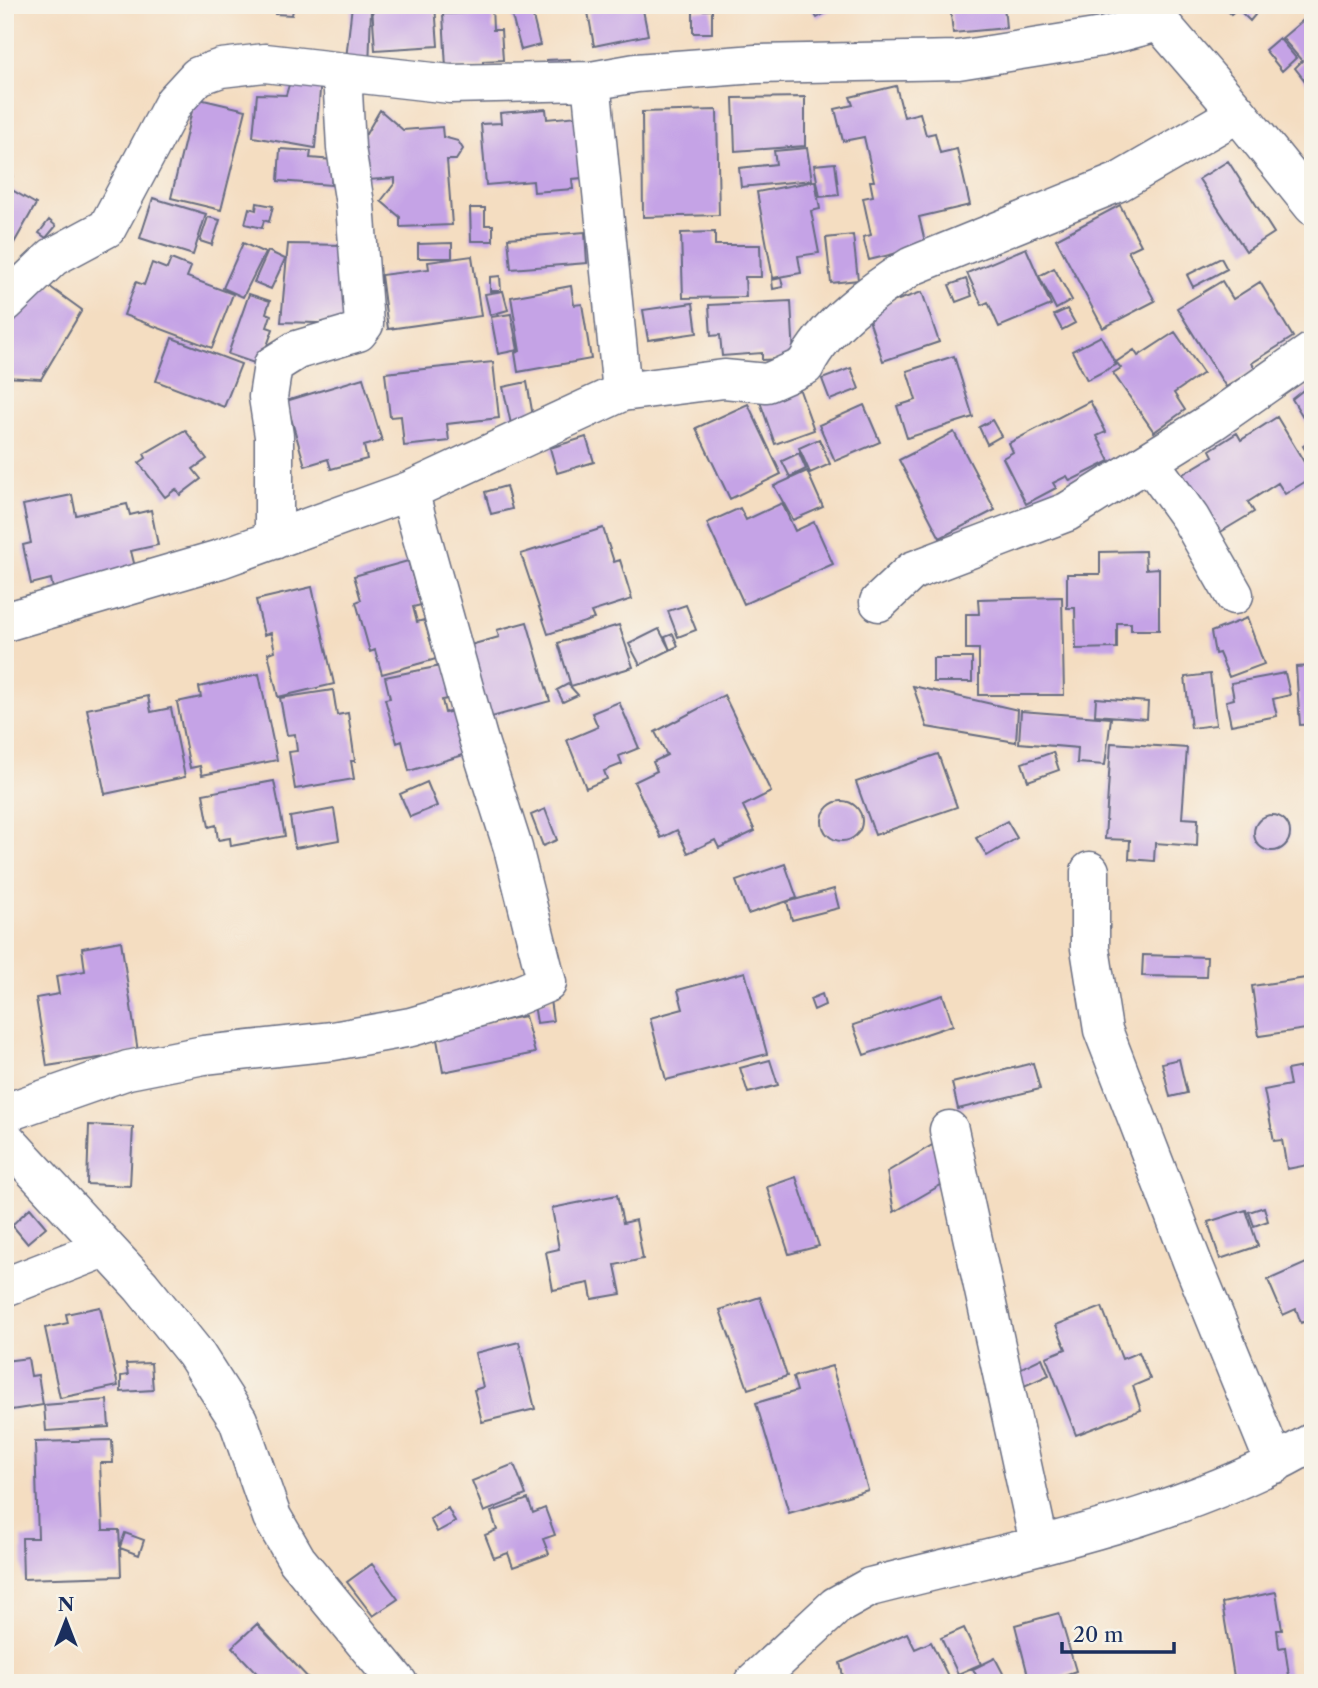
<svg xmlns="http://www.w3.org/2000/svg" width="1318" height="1688" viewBox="0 0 1318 1688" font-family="'Libre Caslon Text',serif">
<rect width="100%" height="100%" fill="#f7f3e8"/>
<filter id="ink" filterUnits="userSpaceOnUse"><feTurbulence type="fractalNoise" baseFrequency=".0143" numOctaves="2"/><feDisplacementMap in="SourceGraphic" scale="14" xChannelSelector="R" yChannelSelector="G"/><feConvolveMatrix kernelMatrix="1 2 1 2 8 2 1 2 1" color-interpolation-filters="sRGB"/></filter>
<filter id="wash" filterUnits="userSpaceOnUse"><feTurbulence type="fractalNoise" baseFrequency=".00686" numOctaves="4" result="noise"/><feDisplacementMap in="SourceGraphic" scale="28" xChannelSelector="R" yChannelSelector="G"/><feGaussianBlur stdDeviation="1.57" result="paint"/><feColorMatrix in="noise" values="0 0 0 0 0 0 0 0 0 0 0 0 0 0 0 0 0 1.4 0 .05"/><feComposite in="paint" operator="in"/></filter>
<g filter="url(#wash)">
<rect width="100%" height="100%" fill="#f4ddc1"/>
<g id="blocks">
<path fill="#c5a3e6" d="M276 5H294L292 15 275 14Z
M352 5 371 8 369 69 345 68Z
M372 5H435L438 46 375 50Z
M464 5H492L493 30H501L503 60 483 61V66L446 68 443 14 465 13Z
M509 5H530L540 45 521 50Z
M598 5H642L648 35 594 46 588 12 599 10Z
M809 5H839L817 18Z
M950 5H1004L1006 28 953 33Z
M1222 5H1241L1231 14Z
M1245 5 1255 15 1250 21 1239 10Z
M693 10H712V33H693Z
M1307 17 1313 24V83L1309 86 1295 68 1302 61 1282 38Z
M1279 38 1296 58 1282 71 1265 50Z
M570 59 571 71 547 72 546 60Z
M293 71 321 79 315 148 253 137 257 94 286 95Z
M896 86 904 117 920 113 926 135 935 133 940 153 957 149 970 205 919 217 926 246 869 260 863 237 871 235 863 198 873 196 870 181H874L864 137 843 141 835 109 853 105 850 97Z
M805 97V146L735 151 733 98Z
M195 98 246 110 221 210 171 198Z
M546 109 547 119 589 115 594 177 572 179 573 189 534 192 533 181 486 185 481 124 501 123 500 113Z
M380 110 403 130 442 127 443 137 458 141 463 149 456 160H447L452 225 400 227V217L381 201 395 183V178L354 181 352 137 366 134Z
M717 110 719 215 643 217 642 112Z
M807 148 812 180 741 187 739 168 776 164 774 151Z
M280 149 311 151 310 158 333 160 331 185 278 181Z
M1228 161 1274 233 1246 251 1199 179Z
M835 163 839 195 820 197 814 165Z
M5 171 13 175 7 187 36 204 5 259Z
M815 181 820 209 811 211 819 253 798 256 801 273 773 278 757 192Z
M153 198 206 214 193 255 140 238Z
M257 203 273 206 269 222 264 220 262 228 245 224 249 208 256 210Z
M1120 205 1141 245 1128 251 1155 301 1103 328 1056 239Z
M470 208H485V225H493V241H471Z
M208 217 220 220 212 245 200 241Z
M49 220 56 226 46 238 39 233Z
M585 232 587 263 511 269 508 238Z
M715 232V245H760L761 277H745L746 297 683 298 681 233Z
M853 235 858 280 831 283 826 238Z
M243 243 265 253 243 297 223 288Z
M452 243V258H418V244Z
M288 244 346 245 353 324 281 322Z
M1026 248 1051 305 999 327 988 302 982 305 967 273Z
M268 251 285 259 271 289 254 282Z
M472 256 481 316 388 329 381 275 429 269 428 262Z
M1221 258 1227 269 1193 287 1187 275Z
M171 259 191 267 187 277 233 294 212 348 124 315 136 282 144 285 152 263 167 269Z
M1054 268 1072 300 1056 309 1039 276Z
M500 276 501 291H490V277Z
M781 278 783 287 773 289 772 280Z
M966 279 972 296 956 302 949 285Z
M1222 281 1233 299 1260 282 1293 337 1252 363 1255 369 1226 387 1177 308Z
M46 284 82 310 41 379 5 377V325L33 288Z
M571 286 574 305 582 304 591 359 518 372 515 353 520 351 511 297Z
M503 291 508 310 490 315 485 294Z
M922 292 939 342 883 361 866 311Z
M249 294 270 301 266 313 271 315 267 327 273 329 260 365 228 354Z
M791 301 794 358 762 360V353L722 356 720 335 711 336 709 305Z
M693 303 697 333 648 340 643 310Z
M1067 309 1075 323 1062 330 1054 315Z
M511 314 518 350 498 354 491 317Z
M1175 332 1203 373 1174 393 1185 410 1154 432 1113 373 1121 368 1116 362 1134 350 1138 356Z
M1101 336 1116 365 1087 380 1072 351Z
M172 338 241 364 224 407 156 381Z
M954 356 973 417 907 438 897 406 916 400 907 371Z
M493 362 499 418 447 424 449 441 404 446 401 416 390 417 385 373Z
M851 368 859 389 830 400 822 379Z
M363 378 382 441 364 446 367 459 331 469 328 459 305 466 286 401Z
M527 382 534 422 512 429 503 387Z
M798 385 814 430 775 444 759 399Z
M1307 387 1308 390 1313 387V433L1292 399Z
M1090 401 1106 432 1097 436 1110 461 1070 481 1067 476 1053 483 1056 488 1026 504 1003 458 1013 452 1009 443Z
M748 404 781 474 730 499 696 428Z
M864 405 880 442 835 461 819 425Z
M1277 417 1313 477 1285 494 1278 483 1248 502 1254 512 1219 533 1183 474 1213 456 1210 450 1237 433 1241 440Z
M992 420 1001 436 987 444 979 427Z
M185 430 207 459 193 469 201 479 180 495 176 489 165 497 139 463 146 458 144 454Z
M954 432 995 510 940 538 899 460Z
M586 437 594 462 557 473 550 448Z
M819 439 830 464 810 473 799 448Z
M1313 440V463L1303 446Z
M799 453 806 469 790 477 782 461Z
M807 471 823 507 793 520 774 486Z
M506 486 512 509 491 514 485 492Z
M72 495 76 515 127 504 130 515 151 510 158 545 131 551 136 571 53 589 51 579 31 584 23 545 31 543 23 505Z
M782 503 795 531 814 522 833 564 744 604 707 523 740 508 746 520Z
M603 528 614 562 620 560 632 599 591 612 594 619 548 634 521 554Z
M1145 551 1146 569 1159 568V630H1131V623H1117V648L1076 649 1075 608H1067V574H1100V552Z
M408 561 421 605 413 607 417 622 424 620 436 659 382 674 375 650 370 652 356 602 361 600 354 576Z
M312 587 334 684 278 697 268 653 275 651 271 633 264 635 256 600Z
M1062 597 1064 695H979V649H966V614H979L978 599Z
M686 605 696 630 678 637 668 611Z
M1247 618 1264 664 1229 677 1219 653 1215 654 1211 632Z
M527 622 550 701 488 718 467 646 499 637 497 630Z
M619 625 633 667 571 686 558 643Z
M659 629 670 650 640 665 629 644Z
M673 634 678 646 670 650 665 637Z
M933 658H972V682H933Z
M446 665 454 698 442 700 445 713 457 710 467 754 409 771 402 741 397 743 385 699 390 698 385 677Z
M1313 666V724L1300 725 1296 667Z
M1285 673 1290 695 1273 699 1277 716 1231 725 1226 701 1234 699 1231 683Z
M259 674 277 760 202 775 200 766 190 768 177 702 201 697 199 687Z
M1210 674 1216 725 1191 728 1185 677Z
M568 684 578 695 563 702 557 690Z
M913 686 1018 710 1016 742 927 727Z
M333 690 337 715 348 713 355 761H351L354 779 295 789 289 752 297 751 295 734 287 735 280 698Z
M724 695 771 792 743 806 755 831 719 848 715 840 688 853 677 830 661 838 634 782 657 771 653 762 667 755 655 732Z
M148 696 151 712 171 708 185 777 105 794 87 709Z
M1096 698 1148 702 1147 719 1095 715Z
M619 702 639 748 619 756 622 764 604 771 607 779 586 788 567 740 598 727 592 713Z
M1021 711 1111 718 1105 765 1077 763 1078 748 1019 743Z
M1111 743 1187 748 1182 818 1198 819 1197 846 1155 843 1154 861 1129 859 1130 840 1105 839Z
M1053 752 1059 770 1028 781 1022 763Z
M938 754 957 807 875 835 856 782Z
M274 781 285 836 231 846 230 838 218 840 216 825 209 827 203 794Z
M427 782 437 806 410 817 400 794Z
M822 821a20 20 0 1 1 40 0a20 20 0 1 1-40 0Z
M334 809 339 840 295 848 290 817Z
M545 809 557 840 543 846 531 815Z
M1254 833a18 18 0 1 1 36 0a18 18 0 1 1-36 0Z
M1007 821 1017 838 987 856 976 838Z
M785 864 797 898 748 914 736 881Z
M834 889 839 908 792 920 787 902Z
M121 941 138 1052 47 1066 36 998 59 994 56 976 85 971 82 948Z
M1143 955 1207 957 1206 977 1142 976Z
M745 972 767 1054 666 1080 650 1018 683 1009 678 990Z
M1313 977V1028L1259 1036 1252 986Z
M822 994 825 1005 814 1010 810 999Z
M943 995 953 1025 864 1055 853 1025Z
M550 1000 553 1021 537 1023 534 1004Z
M525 1016 535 1053 443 1072 436 1034Z
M1179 1059 1187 1093 1170 1097 1162 1063Z
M770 1060 778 1085 748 1093 740 1068Z
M1033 1063 1040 1089 958 1109 952 1083Z
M1313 1065V1164L1287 1169 1282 1140 1274 1141 1264 1090 1290 1085 1287 1070Z
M89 1125 133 1127 130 1186 87 1184Z
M939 1141 951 1179 894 1212 887 1172Z
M796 1177 819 1246 789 1254 767 1187Z
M617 1195 623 1223 636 1220 643 1259 615 1265 621 1294 592 1299 589 1283 553 1290 546 1252 559 1249 552 1208Z
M1264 1207 1268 1221 1254 1226 1249 1212Z
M30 1208 46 1227 27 1243 12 1225Z
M1246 1210 1258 1246 1220 1259 1208 1222Z
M1313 1260V1318L1301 1323 1296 1309 1283 1315 1268 1280Z
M760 1297 787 1376 748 1389 720 1310Z
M100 1307 118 1386 60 1398 45 1328 68 1323 66 1314Z
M1102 1307 1122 1359 1139 1352 1150 1379 1133 1386 1141 1410 1076 1435 1046 1357 1066 1349 1056 1325Z
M519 1342 535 1409 482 1422 474 1390 483 1387 475 1353Z
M28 1358 31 1376 38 1375 43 1405 5 1411V1361Z
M1042 1358 1049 1375 1022 1387 1015 1371Z
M151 1363 153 1390 121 1392V1376L128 1375 126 1364Z
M832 1366 868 1490 789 1513 756 1403 797 1391 793 1377Z
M107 1400 109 1427 46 1431 44 1405Z
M112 1440 113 1463H100L103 1530H119L120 1547 125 1533 144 1540 139 1555 120 1548 121 1576 23 1579 22 1538H38L35 1442Z
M514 1464 526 1495 484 1512 472 1481Z
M528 1499 533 1513 545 1508 555 1535 543 1539 549 1554 513 1567 508 1553 494 1558 485 1535 497 1530 491 1512Z
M448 1508 455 1522 437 1532 430 1519Z
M372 1564 398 1599 373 1616 347 1582Z
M1276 1592 1282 1630H1277L1279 1648 1285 1647 1290 1683H1235L1222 1603Z
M1059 1613 1076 1671 1041 1683H1030L1015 1625Z
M257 1624 313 1683H266L232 1647Z
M964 1628 981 1664 958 1674 941 1638Z
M907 1633 915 1649 931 1642 948 1676 934 1683H830L843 1676 840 1663Z
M995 1658 1008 1683H980L973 1669Z"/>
</g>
</g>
<g filter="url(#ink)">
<use href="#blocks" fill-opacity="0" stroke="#676c81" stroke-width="2"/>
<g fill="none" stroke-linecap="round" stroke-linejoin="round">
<defs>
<path id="minor" d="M1145 5 1238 113 1313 206
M591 81 622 392
M5 303 53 257 107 228 174 102 198 76 221 68 265 63 450 84 591 81 636 73 756 64 958 60 1102 37 1159 22
M1149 461 1190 518 1234 595
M274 540V436L268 397 273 365 297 350 358 332 364 324 355 204 346 148 342 73
M879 602 912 571 1067 512 1213 421 1313 351
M5 622 220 559 409 491 622 392 724 379 767 383 805 366C823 327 875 289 912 266L1119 182 1238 113
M1090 871V948L1103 1030 1192 1261 1275 1464
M5 1113 128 1070 204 1055 333 1041 411 1027 514 997 547 983 513 848 478 738 409 491
M949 1130 1039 1543
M5 1139 141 1286 195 1353 238 1420 272 1517 297 1560 398 1683
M5 1287 105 1248
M753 1683 836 1606 870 1587C1017 1549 1181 1520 1313 1442"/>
</defs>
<use href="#minor" stroke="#676c81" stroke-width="41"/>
<use href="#minor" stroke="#fff" stroke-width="38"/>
</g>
</g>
<rect width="1318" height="1688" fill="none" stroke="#f7f3e8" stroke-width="28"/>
<g transform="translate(66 1621)" stroke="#f7f3e8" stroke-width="5" paint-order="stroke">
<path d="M0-5L12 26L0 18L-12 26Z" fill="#1b2f5e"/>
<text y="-10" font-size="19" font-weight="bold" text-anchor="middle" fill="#1b2f5e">N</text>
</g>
<path d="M1062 1642v10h112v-10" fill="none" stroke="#1b2f5e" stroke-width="3.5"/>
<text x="1073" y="1642" font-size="21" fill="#1b2f5e" stroke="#f7f3e8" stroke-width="5" paint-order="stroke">20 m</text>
</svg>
